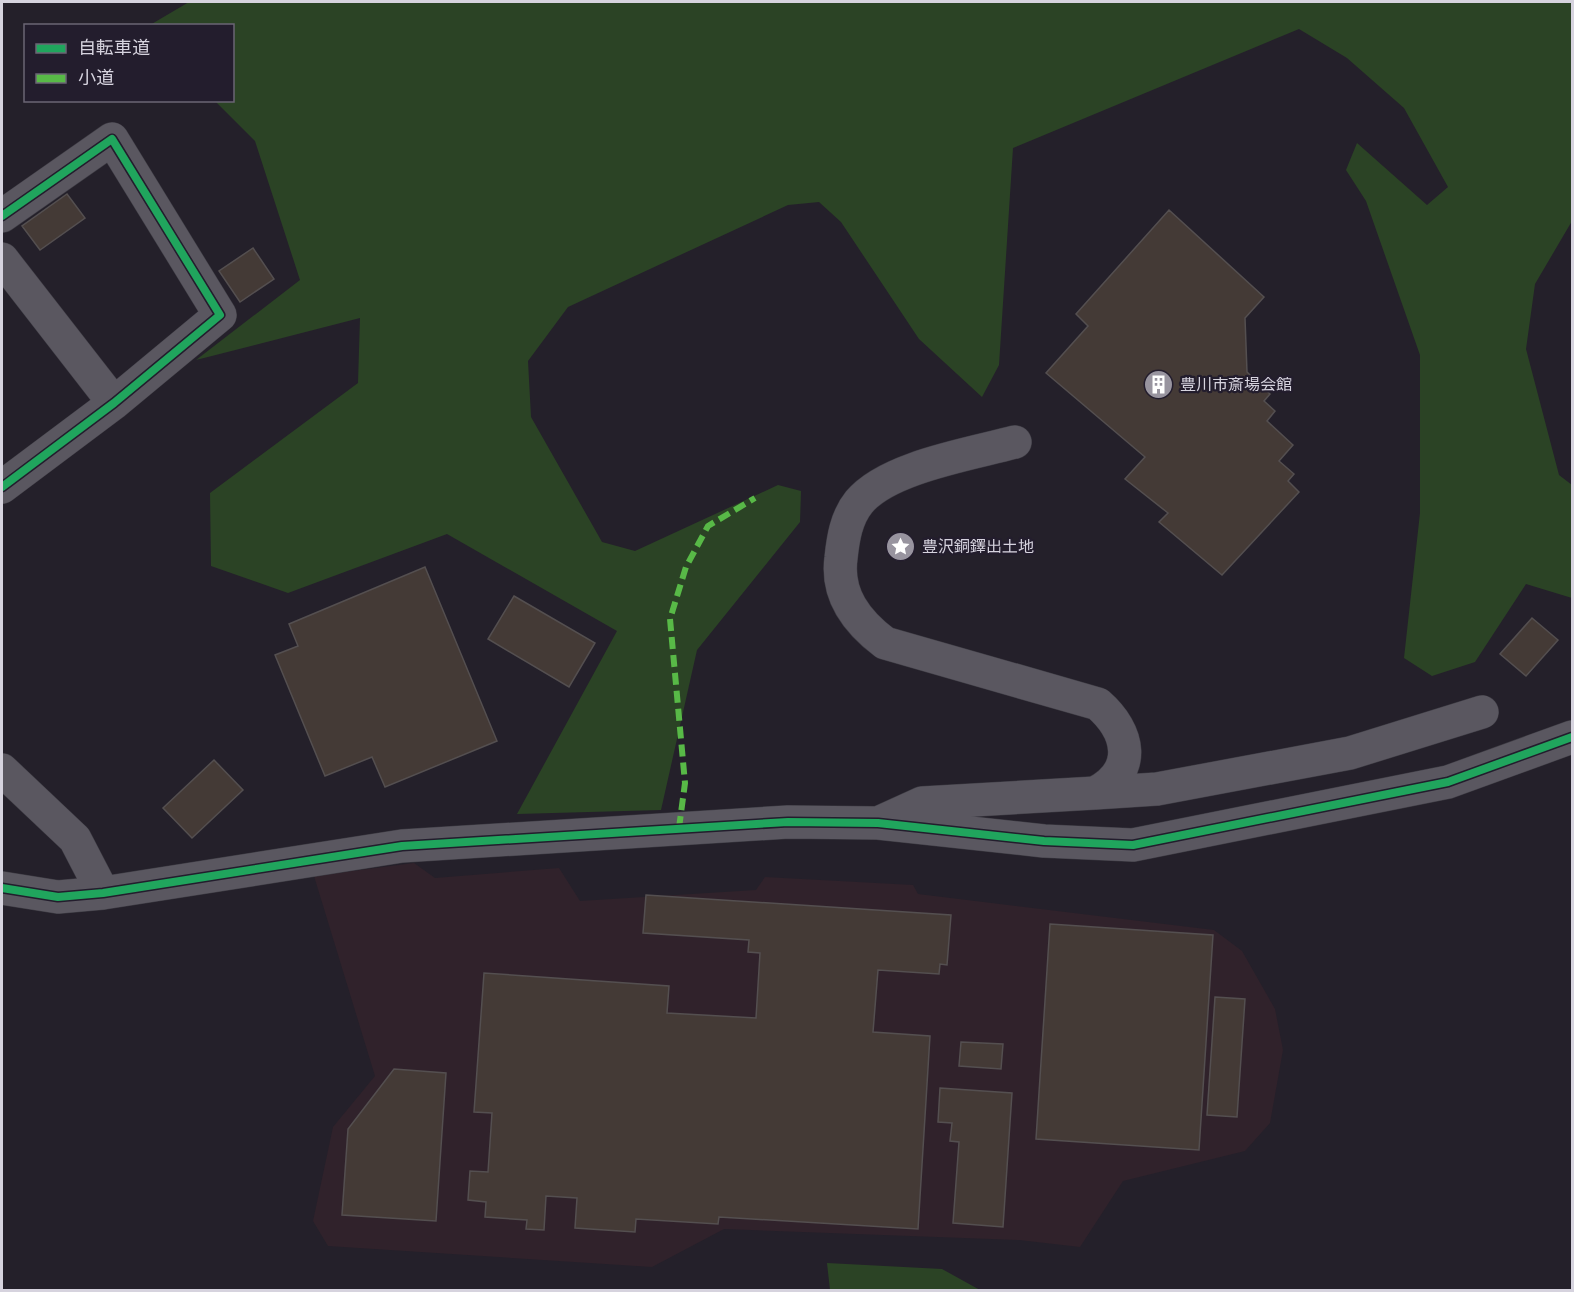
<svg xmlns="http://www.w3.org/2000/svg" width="1574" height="1292" viewBox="0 0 1574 1292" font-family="'DM Sans','Noto Sans JP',sans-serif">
<rect width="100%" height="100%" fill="#24202a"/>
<path fill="#30222b" d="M414 863 435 878 559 868 580 901 756 890 765 877 913 885 918 894 1214 930 1242 951 1275 1009 1283 1050 1270 1123 1245 1151 1123 1181 1080 1247 1019 1240 724 1229 652 1267 328 1246 313 1221 333 1127 375 1076 314 876Z"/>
<path fill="#2b4325" d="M189 2H1572V221L1535 284 1526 349 1559 475 1572 485V598L1526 584 1475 662 1432 676 1404 658 1420 513V355L1366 201 1346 170 1357 143 1427 205 1448 187 1404 108 1347 58 1299 29 1013 148 999 365 982 397 919 339 841 222 819 202 788 205 568 307 528 361 531 417 602 542 635 551 778 485 801 491 800 522 697 650 661 810 517 814 617 631 447 534 288 593 211 566 210 493 358 383 360 318 196 360 300 280 255 141 215 101 232 100V26L150 25Z
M827 1263 942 1269 980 1290H830Z"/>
<path fill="#443a36" stroke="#544f50" stroke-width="1.5" d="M67 194 85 218 40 250 22 226Z
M1169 210 1264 297 1245 318 1247 372 1270 394 1264 401 1275 411 1267 421 1293 445 1279 461 1294 474 1288 481 1299 492 1222 575 1159 522 1168 513 1125 479 1145 457 1046 373 1088 326 1076 314Z
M253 248 274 279 240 302 219 271Z
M425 567 497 741 385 787 372 757 325 776 275 655 298 646 289 624Z
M514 596 595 643 569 687 488 639Z
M1532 618 1558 640 1526 676 1500 654Z
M214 760 243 790 192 838 163 808Z
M646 895 951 915 947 965 940 964 939 974 878 970 873 1032 930 1036 918 1229 719 1217 718 1224 636 1219 635 1232 575 1228 577 1198 546 1196 544 1230 526 1229 527 1220 485 1217 486 1202 468 1200 470 1171 488 1172 492 1113 474 1112 484 973 669 986 667 1013 756 1018 760 953 748 952 749 940 643 933Z
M1050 924 1213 935 1199 1150 1036 1139Z
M1215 997 1245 999 1237 1117 1207 1115Z
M961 1042 1003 1044 1001 1069 959 1066Z
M394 1069 446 1073 436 1221 342 1215 348 1129Z
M940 1088 1012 1093 1003 1227 953 1223 959 1142 950 1141 952 1123 938 1122Z"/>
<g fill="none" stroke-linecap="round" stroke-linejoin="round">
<defs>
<path id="minor" d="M2 216 112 139 220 315 114 403 2 487
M2 259 114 403
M2 770 75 839 103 893
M1095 793 1157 789 1350 753 1482 712
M878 823 922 803 1095 793C1138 771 1130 732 1098 704L885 643C857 622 836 595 841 558 843 539 846 518 859 502 888 467 971 454 1015 442
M2 888 58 897 103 893 402 846 788 822 878 823 1044 841 1133 845 1448 782 1572 737"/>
</defs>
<use href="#minor" stroke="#3d3b43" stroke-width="34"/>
<use href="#minor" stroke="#5a5760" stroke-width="33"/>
<path stroke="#58b947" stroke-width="6" stroke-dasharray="12 6" stroke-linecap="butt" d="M679 828 685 783 670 619 686 567 708 526 755 498"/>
<defs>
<path id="cycleway" d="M2 216 112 139 220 315 114 403 2 487
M2 888 58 897 103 893 402 846 788 822 878 823 1044 841 1133 845 1448 782 1572 737"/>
</defs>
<use href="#cycleway" stroke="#231d2d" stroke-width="11"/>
<use href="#cycleway" stroke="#20a55d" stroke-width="8"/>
</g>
<defs>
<symbol id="building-disc" viewBox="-11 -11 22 22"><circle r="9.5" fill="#98949f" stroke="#231d2d"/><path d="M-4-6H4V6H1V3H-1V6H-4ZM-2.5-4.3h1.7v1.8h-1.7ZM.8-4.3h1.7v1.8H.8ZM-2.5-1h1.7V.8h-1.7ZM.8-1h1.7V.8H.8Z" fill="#fff"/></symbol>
<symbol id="sight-disc" viewBox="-11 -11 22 22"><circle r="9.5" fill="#98949f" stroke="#231d2d"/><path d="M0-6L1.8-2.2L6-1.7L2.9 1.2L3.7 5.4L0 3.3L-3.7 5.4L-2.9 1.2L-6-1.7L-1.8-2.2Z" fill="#fff"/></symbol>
</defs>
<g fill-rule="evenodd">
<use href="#building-disc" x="1142" y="368" width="33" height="33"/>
<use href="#sight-disc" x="884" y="530" width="33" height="33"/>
</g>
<g text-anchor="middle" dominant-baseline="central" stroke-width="4.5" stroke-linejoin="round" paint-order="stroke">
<g font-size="16" fill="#d6d3de" stroke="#231d2d" text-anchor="start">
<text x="1180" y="384">豊川市斎場会館</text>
<text x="922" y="546">豊沢銅鐸出土地</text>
</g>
</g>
<rect width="1574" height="1292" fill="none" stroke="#d6d3de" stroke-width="6"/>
<rect x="24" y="24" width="210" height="78" fill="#231d2d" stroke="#6b6674" stroke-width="1.5"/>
<rect x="36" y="44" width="30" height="9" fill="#20a55d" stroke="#6b6674" stroke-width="1.5"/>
<text x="78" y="54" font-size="18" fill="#d6d3de">自転車道</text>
<rect x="36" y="74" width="30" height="9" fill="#58b947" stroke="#6b6674" stroke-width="1.5"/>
<text x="78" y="84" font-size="18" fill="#d6d3de">小道</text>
</svg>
